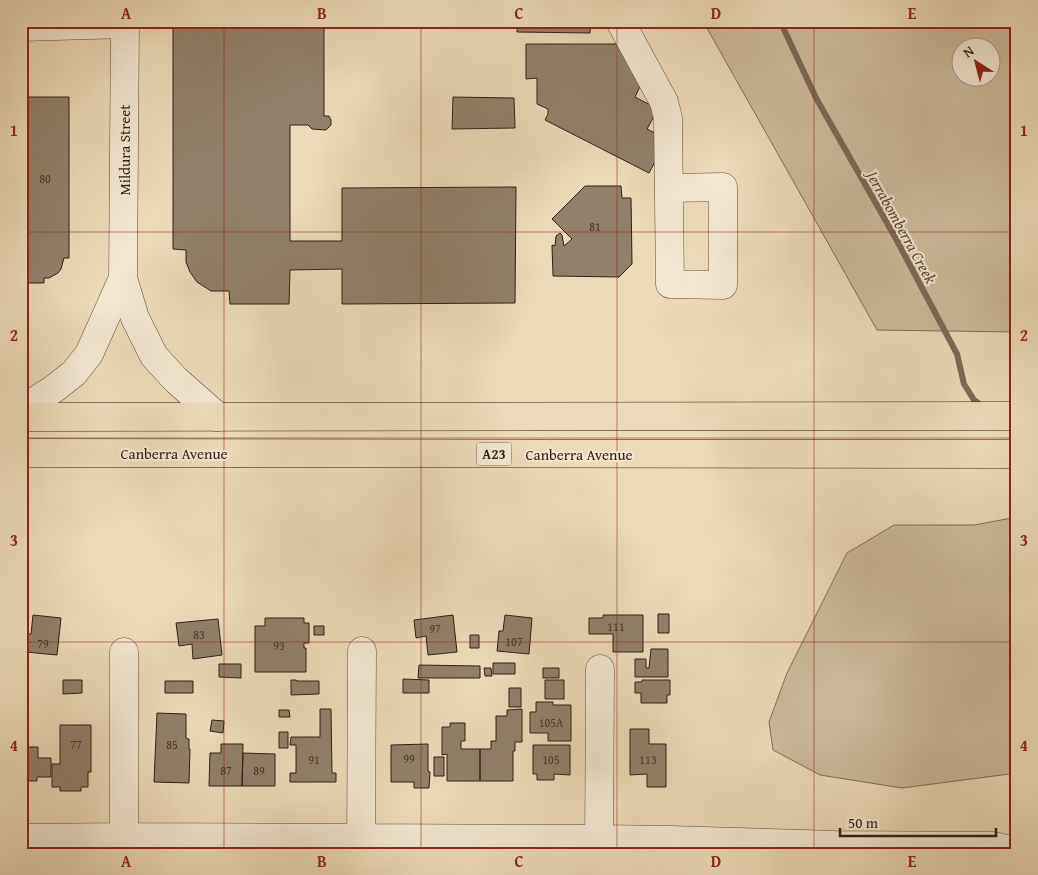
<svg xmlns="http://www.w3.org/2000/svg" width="1038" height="875" viewBox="0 0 1038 875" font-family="'Gentium Book Plus',serif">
<rect width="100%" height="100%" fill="#eddab8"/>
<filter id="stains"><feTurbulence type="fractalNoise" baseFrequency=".004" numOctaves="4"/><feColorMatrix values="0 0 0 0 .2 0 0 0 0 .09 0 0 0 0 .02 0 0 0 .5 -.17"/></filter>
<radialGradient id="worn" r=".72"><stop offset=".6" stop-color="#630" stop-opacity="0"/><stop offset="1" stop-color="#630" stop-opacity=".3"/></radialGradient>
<path fill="#cdba9c" stroke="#7e6c59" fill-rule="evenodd" d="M703 21H1017V332L877 330ZM960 48H990V78H960Z
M1017 517V773L902 788 820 775 773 750 769 722 787 673 847 553 894 525H974Z"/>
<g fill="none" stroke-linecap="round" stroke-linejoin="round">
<path stroke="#7b6856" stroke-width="6" d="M780 21 816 98 895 237 957 354 964 384 974 400 982 406"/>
</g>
<path fill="#92806a" stroke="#301e16" d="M173 21H324V116H329L331 120V125L326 130 312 129 308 125H290V241H342V188L516 187 515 303 342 304V269L290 270 289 304H230L229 291H211L197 282 190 272 186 262V250L173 249Z
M517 21H591L590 33 517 32Z
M526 44H620L646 74 635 97 658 109 647 129 667 139 649 173 545 120 548 114V109L537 104V78L526 79Z
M21 97H69V258H64L61 269 58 273 49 278H44V283H21Z
M453 97 514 98 515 128 452 129Z
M585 186H621L622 198H631L632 264 619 277 553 276 552 245 555 246 556 236 560 233 562 235 564 246 572 239 552 219Z
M658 614H669V633H658Z
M33 615 61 618 57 655 26 652 28 634H31Z
M453 615 457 652 428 655 426 636 416 638 414 620Z
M505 615 532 618 529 654 497 651 499 631H503Z
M603 615H643V652H613V634H589V618H603Z
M265 618H304V623H309V643H304V648H306V672H255V626H265Z
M218 619 222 655 193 659 192 644 179 646 176 623Z
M314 626H324V635H314Z
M470 635H479V648H470Z
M651 649H668V677H635V659H646V668H649Z
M493 663H515V674H493Z
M219 664H241V678L219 677Z
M419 665 480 666V678H418Z
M484 668H491L492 676H485Z
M543 668H559V678H543Z
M403 679 429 680V693H403Z
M63 680H82V693L63 694Z
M291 680H296L297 681H319V694L291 695Z
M545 680H564V699H545Z
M642 680H670V695H667V703H641V693H635V682H642Z
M165 681H193V693H165Z
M509 688H521V707H509Z
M536 702H553V705H571V741H548V733H530V712H536Z
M320 709H331L332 773H336V782H290V773H296V745H290L291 737H320Z
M522 709V742H515V751H513V781H480V749H491V741H496V716H507V710Z
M279 710H289L290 717H279Z
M157 713 186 714V738L189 739V749H190L189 783 154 782Z
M212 720 224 721 223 733 210 731Z
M450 723H465V741H461V749H480V781H447V754L442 755V727H450Z
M60 725H91V772H88V787H81V791H60V787H52V764H60Z
M630 729H649V744H666V787H647V774L630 775Z
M279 732H288V748H279Z
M221 744H243L242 786H209L210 753H221Z
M428 744V771L430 772 429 788H414V782H391V745Z
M533 745H570V775L554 774V780H537V774H533Z
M21 747H38V758H51V777H37V781H21Z
M243 753 275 754V786H242Z
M434 757H444V776H434Z"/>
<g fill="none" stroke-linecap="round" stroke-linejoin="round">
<defs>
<path id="minor" d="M125 21 123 278 135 318 154 356 176 380 218 417
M620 21 664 102 668 118 670 284 723 285V187L669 188
M21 27 125 24
M21 410 55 388 74 373 89 354 123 278
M124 652V854
M21 838 124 837 599 839 671 840 835 845 993 846 1017 851
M361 854 362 651
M599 854 600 669"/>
<path id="highway" d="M21 417 1017 416
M21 453 1017 454"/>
</defs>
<use href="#minor" stroke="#5f4d3e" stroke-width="29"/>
<use href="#highway" stroke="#301e16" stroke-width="29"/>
<use href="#minor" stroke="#f3e7d1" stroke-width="28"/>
<use href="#highway" stroke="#eddab8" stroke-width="28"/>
</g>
<path fill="none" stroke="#8f2418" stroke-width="1" stroke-opacity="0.55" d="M224 21V854M421 21V854M617 21V854M814 21V854M21 232H1017M21 438H1017M21 642H1017"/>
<g text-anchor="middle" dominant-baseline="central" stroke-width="4" stroke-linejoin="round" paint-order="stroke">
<g font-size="12" fill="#48362b">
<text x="45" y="178">80</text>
<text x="595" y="226">81</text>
<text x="616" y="626">111</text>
<text x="435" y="628">97</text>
<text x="199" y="634">83</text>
<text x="514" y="641">107</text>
<text x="43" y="643">79</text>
<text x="279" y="645">93</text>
<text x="551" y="722">105A</text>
<text x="76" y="744">77</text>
<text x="172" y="744">85</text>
<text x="409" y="758">99</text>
<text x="314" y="759">91</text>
<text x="551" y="759">105</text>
<text x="648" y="759">113</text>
<text x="226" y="770">87</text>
<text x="259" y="770">89</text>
</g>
<rect fill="#f3e7d1" stroke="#6a5a4e" stroke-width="1" x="476.5" y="442.5" width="35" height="23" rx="4"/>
<g font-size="14" font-weight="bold" fill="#301e16">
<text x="494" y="454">A23</text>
</g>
<g font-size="15" fill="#301e16" stroke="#f3e7d1">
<text transform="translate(124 150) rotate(-90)">Mildura Street</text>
<text x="174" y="453">Canberra Avenue</text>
<text x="579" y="454">Canberra Avenue</text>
</g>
<g font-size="16" font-style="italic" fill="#5c493b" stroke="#f3e7d1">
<text transform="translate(902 227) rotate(61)">Jerrabomberra Creek</text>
</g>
</g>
<rect width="1038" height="875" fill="none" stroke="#eddab8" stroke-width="55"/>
<g transform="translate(976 62) rotate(324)"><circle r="24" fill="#f3e7d1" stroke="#a59786"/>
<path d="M0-4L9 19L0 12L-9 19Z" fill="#8f2418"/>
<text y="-8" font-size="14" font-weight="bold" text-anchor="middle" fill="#301e16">N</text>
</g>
<path d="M840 828v8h156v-8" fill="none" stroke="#301e16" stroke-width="2.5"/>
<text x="848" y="828" font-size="15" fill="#301e16" stroke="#f3e7d1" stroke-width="4" paint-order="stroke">50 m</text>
<rect x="28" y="28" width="982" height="820" fill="none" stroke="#8f2418" stroke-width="2"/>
<g font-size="16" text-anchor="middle" font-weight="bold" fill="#8f2418">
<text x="126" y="19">A</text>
<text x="322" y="19">B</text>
<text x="519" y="19">C</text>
<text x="716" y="19">D</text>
<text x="912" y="19">E</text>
<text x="14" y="136">1</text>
<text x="1024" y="136">1</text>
<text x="14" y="341">2</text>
<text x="1024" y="341">2</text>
<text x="14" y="546">3</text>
<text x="1024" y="546">3</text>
<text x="14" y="751">4</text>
<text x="1024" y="751">4</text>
<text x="126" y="867">A</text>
<text x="322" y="867">B</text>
<text x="519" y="867">C</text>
<text x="716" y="867">D</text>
<text x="912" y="867">E</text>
</g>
<rect width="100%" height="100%" filter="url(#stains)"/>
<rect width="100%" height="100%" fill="url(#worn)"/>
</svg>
